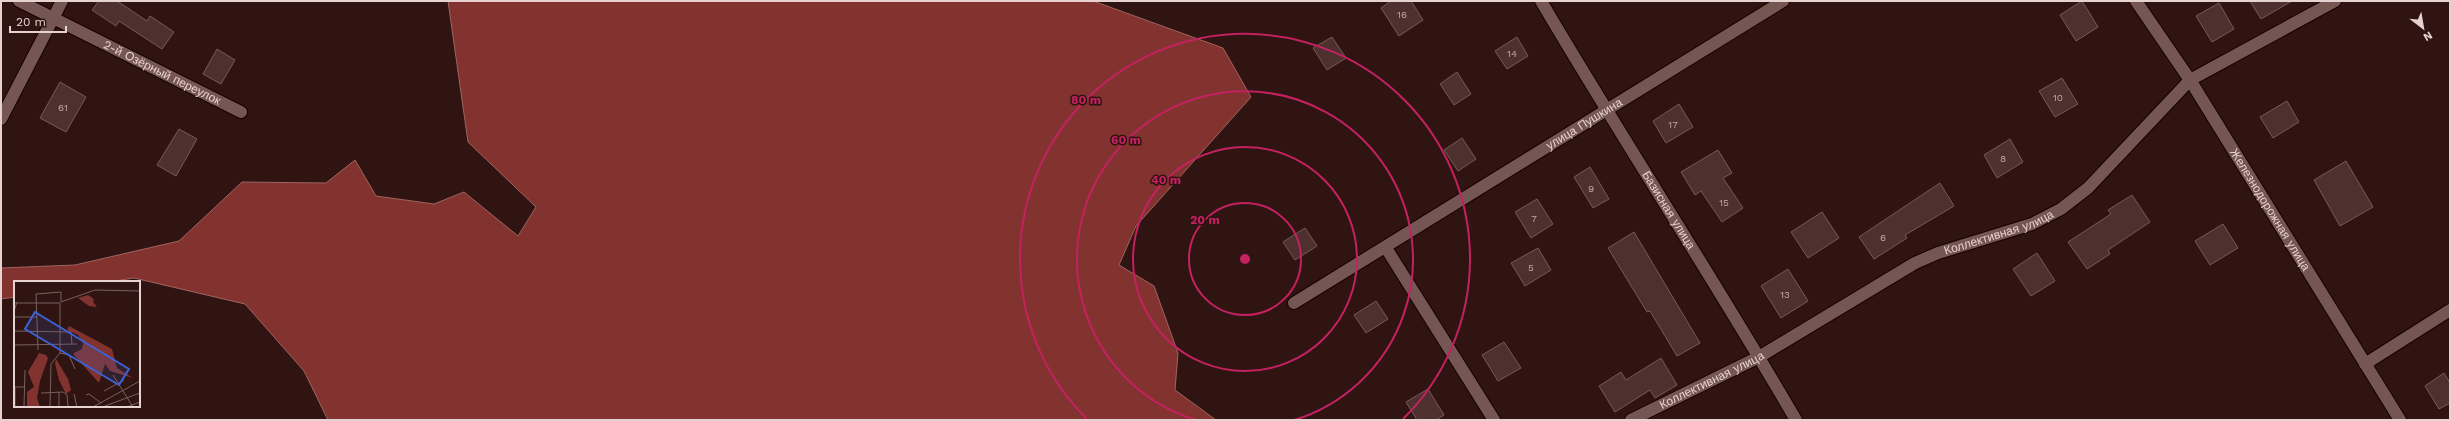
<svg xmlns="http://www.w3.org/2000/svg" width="2451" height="421" viewBox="0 0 2451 421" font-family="'Work Sans',sans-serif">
<rect width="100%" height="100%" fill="#2f1412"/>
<path fill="#82332f" stroke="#a06360" d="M448 1H1093L1223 48 1251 97 1136 226 1119 265 1154 286 1178 353 1175 390 1216 420H328L304 371 245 304 134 278 108 282H15V297L1 299V268L75 265 179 241 242 182 326 183 355 160 376 196 434 204 464 192 518 236 536 207 468 142Z"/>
<path fill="#4e312e" stroke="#7a5956" d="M99 1H117L147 21 150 16 174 32 162 49 119 21 116 26 92 10Z
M1391 1H1411L1423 20 1399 36 1381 8Z
M2082 1 2098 27 2076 41 2060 15Z
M2250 1H2292L2261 19Z
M2219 3 2234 29 2212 42 2196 16Z
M1332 37 1346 58 1327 70 1313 48Z
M1517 37 1528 56 1507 69 1495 51Z
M217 49 235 60 221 84 203 74Z
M1457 72 1471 94 1454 105 1440 84Z
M2062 78 2078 104 2055 117 2039 91Z
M60 82 86 97 66 132 40 118Z
M2287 101 2299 122 2273 138 2260 117Z
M1679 104 1693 127 1666 143 1653 121Z
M179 129 197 139 176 176 157 165Z
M1462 138 1476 159 1458 171 1444 150Z
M2010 139 2023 162 1997 178 1984 155Z
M1718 150 1732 173 1723 178 1743 208 1722 222 1701 191 1695 195 1681 172Z
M2346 161 2373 207 2340 226 2314 180Z
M1590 167 1609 199 1593 208 1574 177Z
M1940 183 1954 206 1905 235 1907 238 1874 259 1859 237Z
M2132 195 2150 222 2108 250 2110 254 2087 269 2068 242 2111 214 2108 210Z
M1537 199 1553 224 1531 238 1515 212Z
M1822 212 1839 238 1808 258 1791 232Z
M2223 224 2238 248 2210 265 2195 241Z
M1305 228 1317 246 1295 260 1283 242Z
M1634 232 1700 343 1677 356 1650 311 1647 312 1608 248Z
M1538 248 1551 270 1525 286 1511 263Z
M2037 253 2055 281 2031 296 2013 269Z
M1788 269 1808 301 1781 318 1761 286Z
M1376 301 1388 319 1366 333 1354 315Z
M1504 342 1521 368 1498 381 1482 355Z
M1661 358 1677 385 1655 398 1650 390 1615 412 1599 386 1621 372 1626 380Z
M2444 373 2450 383V403L2439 409 2425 386Z
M1428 389 1444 415 1436 420H1417L1406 402Z"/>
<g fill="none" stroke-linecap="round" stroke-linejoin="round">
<defs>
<g id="minor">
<path id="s1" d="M19 1 241 112"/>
<path id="s2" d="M1541 1C1624 142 1714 279 1796 420"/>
<path id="s3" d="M2136 1 2190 80 2400 420"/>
<path d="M1 119 62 1"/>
<path d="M1386 248 1494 420"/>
<path id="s4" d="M1294 303 1783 1"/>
<path d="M2365 364 2450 310"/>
<path id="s5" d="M1631 420 1759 357 1915 263 1938 253 2032 224 2061 209 2088 188 2190 80 2335 1"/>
</g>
</defs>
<use href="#minor" stroke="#150201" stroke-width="14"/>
<use href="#minor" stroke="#765652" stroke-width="12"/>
</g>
<g fill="none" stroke="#c42161" stroke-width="2">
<circle cx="1245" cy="259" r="56"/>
<circle cx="1245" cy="259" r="112"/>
<path d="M1196 420A168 168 0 1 1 1294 420"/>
<path d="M1087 419A225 225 0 1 1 1403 419"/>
</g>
<g text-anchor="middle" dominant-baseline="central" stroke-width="3" stroke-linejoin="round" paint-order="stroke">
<g font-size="10" fill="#c0aaa8">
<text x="1402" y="14">16</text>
<text x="1512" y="53">14</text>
<text x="2058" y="97">10</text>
<text x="63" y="107">61</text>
<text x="1673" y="124">17</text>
<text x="2003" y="158">8</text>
<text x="1591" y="188">9</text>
<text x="1724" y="202">15</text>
<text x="1534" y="218">7</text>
<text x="1883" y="237">6</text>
<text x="1531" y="267">5</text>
<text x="1785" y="294">13</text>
</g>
<g font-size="12" fill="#e6d3d1" stroke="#2f1412">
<text stroke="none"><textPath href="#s1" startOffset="160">2-й Озёрный переулок</textPath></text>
<text stroke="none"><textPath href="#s4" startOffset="341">улица Пушкина</textPath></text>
<text stroke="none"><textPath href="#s3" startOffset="248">Железнодорожная улица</textPath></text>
<text stroke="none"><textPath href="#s2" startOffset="245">Базисная улица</textPath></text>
<text stroke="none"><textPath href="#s5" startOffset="414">Коллективная улица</textPath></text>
<text stroke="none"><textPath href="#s5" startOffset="90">Коллективная улица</textPath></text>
</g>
</g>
<g transform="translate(14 281)">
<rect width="126" height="126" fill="#2f1412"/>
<path d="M74 14 80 18 79 21 83 26 75 25 64 17ZM55 45 98 68 103 87 119 97 96 90 91 83 85 102 60 74V72L68 68 69 62 64 54 53 49ZM25 72 32 74 34 77 26 100 23 117 26 126H13V111L20 106 14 91ZM42 78 54 98 57 109 52 113 45 99 41 82Z" fill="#82332f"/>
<path fill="none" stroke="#78605e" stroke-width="1" d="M47 21 81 9 126 10M0 22H46M0 36H23M0 50 57 51 58 63M0 50V30L3 21M0 64 63 63M24 69 22 13 47 11V21M46 72 55 74 61 88M99 94 119 126M90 110 110 99M45 111V126M27 112 49 111 53 114 54 126M60 113 63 126M72 114 75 113 87 122M91 125 126 112M1 126V106H10M10 126 11 89M36 126 37 83 46 72V22M79 126 126 100M113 126 126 121"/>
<path fill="#3b62d7" fill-opacity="0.15" stroke="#3b62d7" stroke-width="2" d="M21 31 115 88 105 104 11 48Z"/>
<rect width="126" height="126" fill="none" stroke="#e6d3d1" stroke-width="2"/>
</g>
<circle cx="1245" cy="259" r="6" fill="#c42161" stroke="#2f1412" stroke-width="2"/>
<g font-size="12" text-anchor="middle" font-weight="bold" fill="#c42161" stroke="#2f1412" stroke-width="3" stroke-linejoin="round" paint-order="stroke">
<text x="1086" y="104">80 m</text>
<text x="1126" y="144">60 m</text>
<text x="1166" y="184">40 m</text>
<text x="1205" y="224">20 m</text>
</g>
<rect width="2451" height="421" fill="none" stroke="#e6d3d1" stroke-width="4"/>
<g transform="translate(2423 28) rotate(149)" stroke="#2f1412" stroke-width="3" paint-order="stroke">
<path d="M0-3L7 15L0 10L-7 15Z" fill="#e6d3d1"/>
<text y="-6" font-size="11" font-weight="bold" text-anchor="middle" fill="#e6d3d1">N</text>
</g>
<path d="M10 26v6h56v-6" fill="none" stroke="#e6d3d1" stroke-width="2"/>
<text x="16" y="26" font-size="12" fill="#e6d3d1" stroke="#2f1412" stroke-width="3" paint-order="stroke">20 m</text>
</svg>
